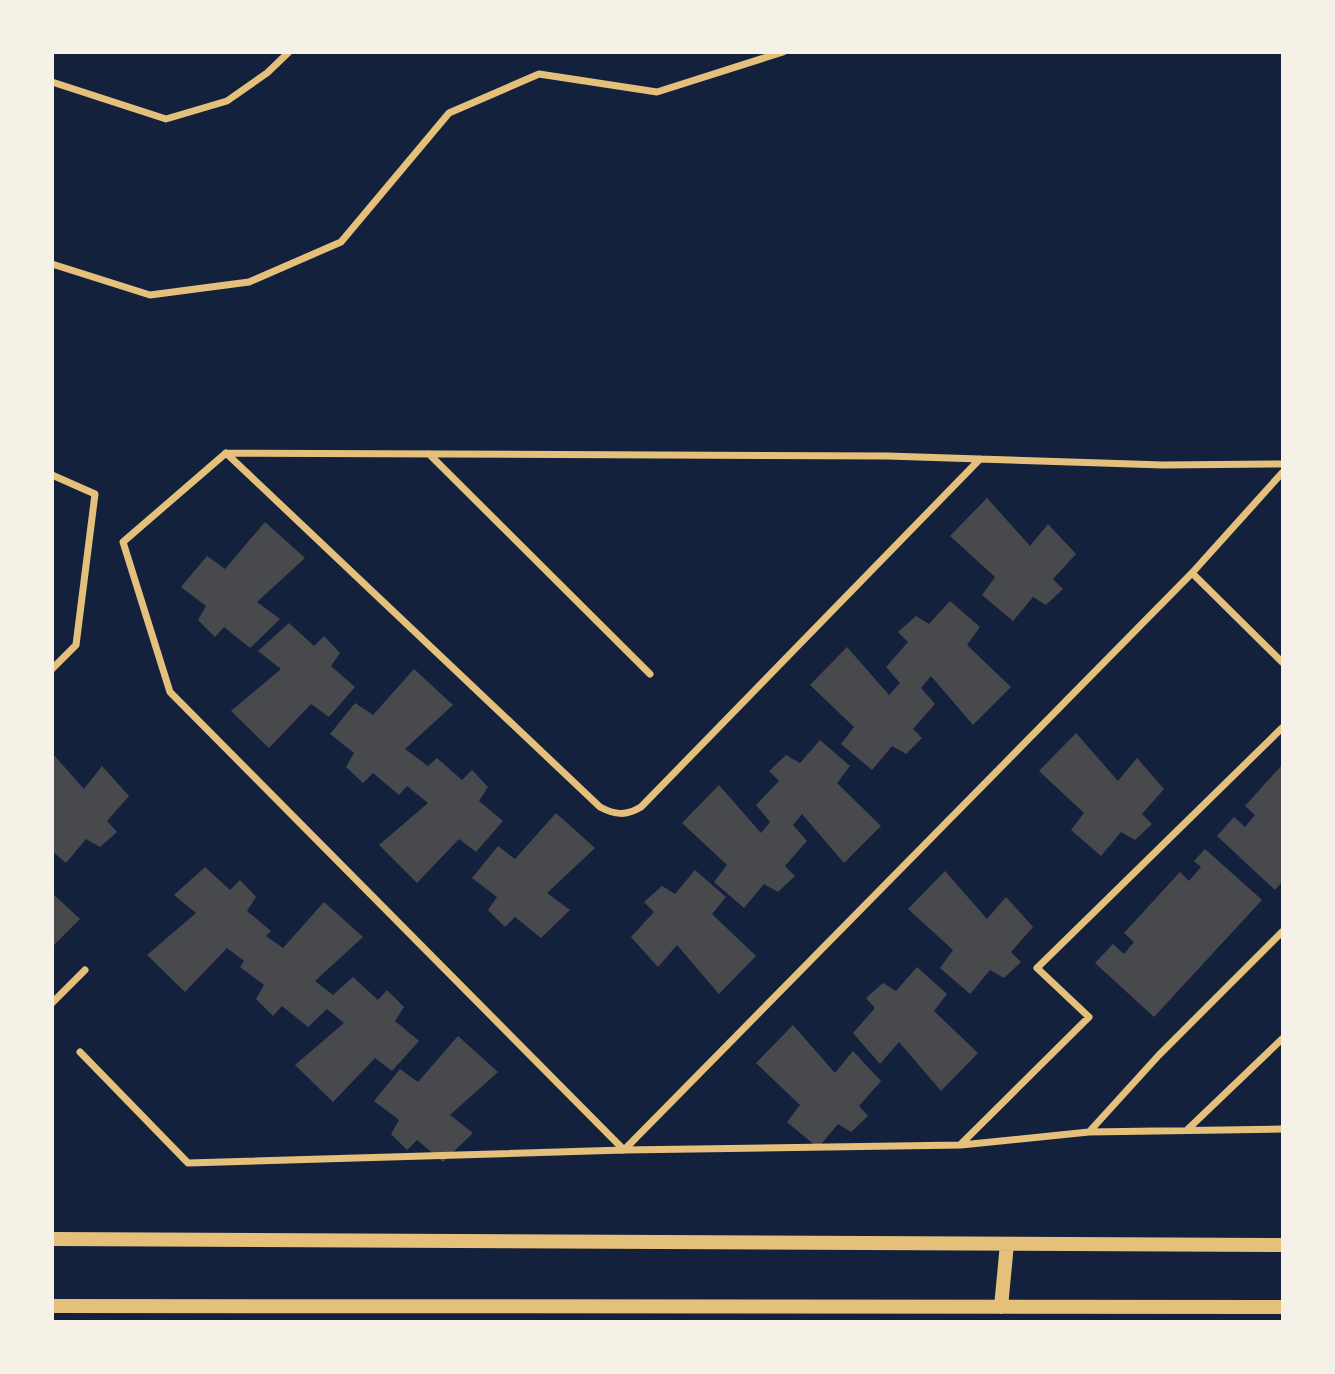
<svg xmlns="http://www.w3.org/2000/svg" width="1335" height="1374" viewBox="0 0 1335 1374" font-family="'Alegreya Sans',sans-serif">
<rect width="100%" height="100%" fill="#14213d"/>
<path fill="#48494c" d="M987 498 1030 546 1048 524 1076 554 1053 579 1063 589 1046 605 1033 597 1013 621 982 595 995 577 950 536Z
M265 522 305 558 257 602 280 619 250 648 224 627 215 637 198 620 206 606 181 587 207 556 225 569Z
M950 601 980 627 967 645 1011 687 973 725 931 676 921 688 935 704 913 729 922 738 906 754 892 746 872 770 841 744 854 727 810 685 847 647 889 695 900 683 886 667 908 642 898 632 916 616 929 624Z
M289 623 314 646 324 636 340 653 331 666 355 687 329 717 311 704 269 748 231 711 281 669 258 651Z
M414 669 453 705 405 749 428 766 437 758 462 780 472 770 488 787 479 801 503 821 476 852 459 839 417 883 379 845 428 803 407 786 399 795 373 773 363 783 346 767 354 753 330 734 355 703 373 715Z
M1076 733 1118 781 1137 758 1164 789 1142 814 1152 824 1135 840 1121 832 1101 856 1071 830 1084 813 1039 771Z
M820 740 850 766 837 783 881 826 844 863 802 814 793 825 807 841 785 866 795 876 778 892 764 884 744 908 714 882 727 865 682 823 719 785 761 833 770 822 756 805 779 781 769 771 786 755 800 763Z
M52 753 84 789 102 766 129 796 107 821 117 832 100 847 86 839 66 863 52 851Z
M1282 765V882L1275 890 1217 836 1234 817 1245 827 1255 815 1245 806Z
M556 813 595 848 547 893 570 910 541 938 515 917 505 927 488 910 497 897 472 878 498 846 515 859Z
M1205 849 1262 900 1154 1017 1095 963 1113 944 1124 954 1134 942 1124 933 1180 872 1189 881 1201 867 1194 861Z
M205 867 230 890 240 880 256 897 247 911 271 931 266 936 283 948 324 902 363 937 315 981 333 995 353 977 378 1000 387 990 404 1007 395 1021 419 1041 392 1071 375 1058 333 1102 295 1065 344 1023 327 1009 308 1027 282 1006 273 1016 256 999 264 985 240 967 244 961 227 948 185 992 147 955 196 913 174 895Z
M695 870 726 897 712 914 756 956 719 994 677 945 658 967 631 937 654 912 644 902 662 886 675 894Z
M945 871 987 919 1006 897 1033 927 1011 952 1021 962 1004 978 990 970 970 994 940 968 953 950 908 909Z
M52 893 80 919 52 947Z
M917 967 947 994 934 1011 978 1053 941 1091 899 1042 880 1064 853 1033 875 1008 866 998 883 983 896 991Z
M793 1025 835 1073 853 1051 881 1081 859 1106 868 1116 851 1132 838 1124 818 1148 787 1122 800 1105 756 1063Z
M458 1036 498 1072 450 1115 473 1133 443 1162 417 1140 407 1150 391 1134 399 1120 374 1101 400 1069 418 1082Z"/>
<g fill="none" stroke-linecap="round" stroke-linejoin="round">
<path stroke="#e5c07b" stroke-width="7" d="M52 82 166 119 227 101 267 73 289 52
M52 264 150 295 249 282 341 242 449 113 539 74 657 92 783 52
M226 453 888 456 1163 465 1282 464
M429 454 650 674
M980 459 641 807C626 816 615 815 600 807L226 453 123 542 170 692 624 1150 1192 573 1282 473
M52 475 95 494 76 645 52 669
M1192 573 1282 662
M1282 932 1159 1055 1089 1132 1282 1129
M52 1003 85 970
M80 1052 188 1163 624 1150 961 1145 1089 1132
M1187 1130 1282 1039
M961 1144 1089 1017 1037 968 1282 728"/>
<path stroke="#e5c07b" stroke-width="14" d="M52 1239 1282 1245
M52 1306 1282 1307
M1001 1307 1007 1244"/>
</g>
<rect width="1335" height="1374" fill="none" stroke="#f6f1e7" stroke-width="108"/>
</svg>
